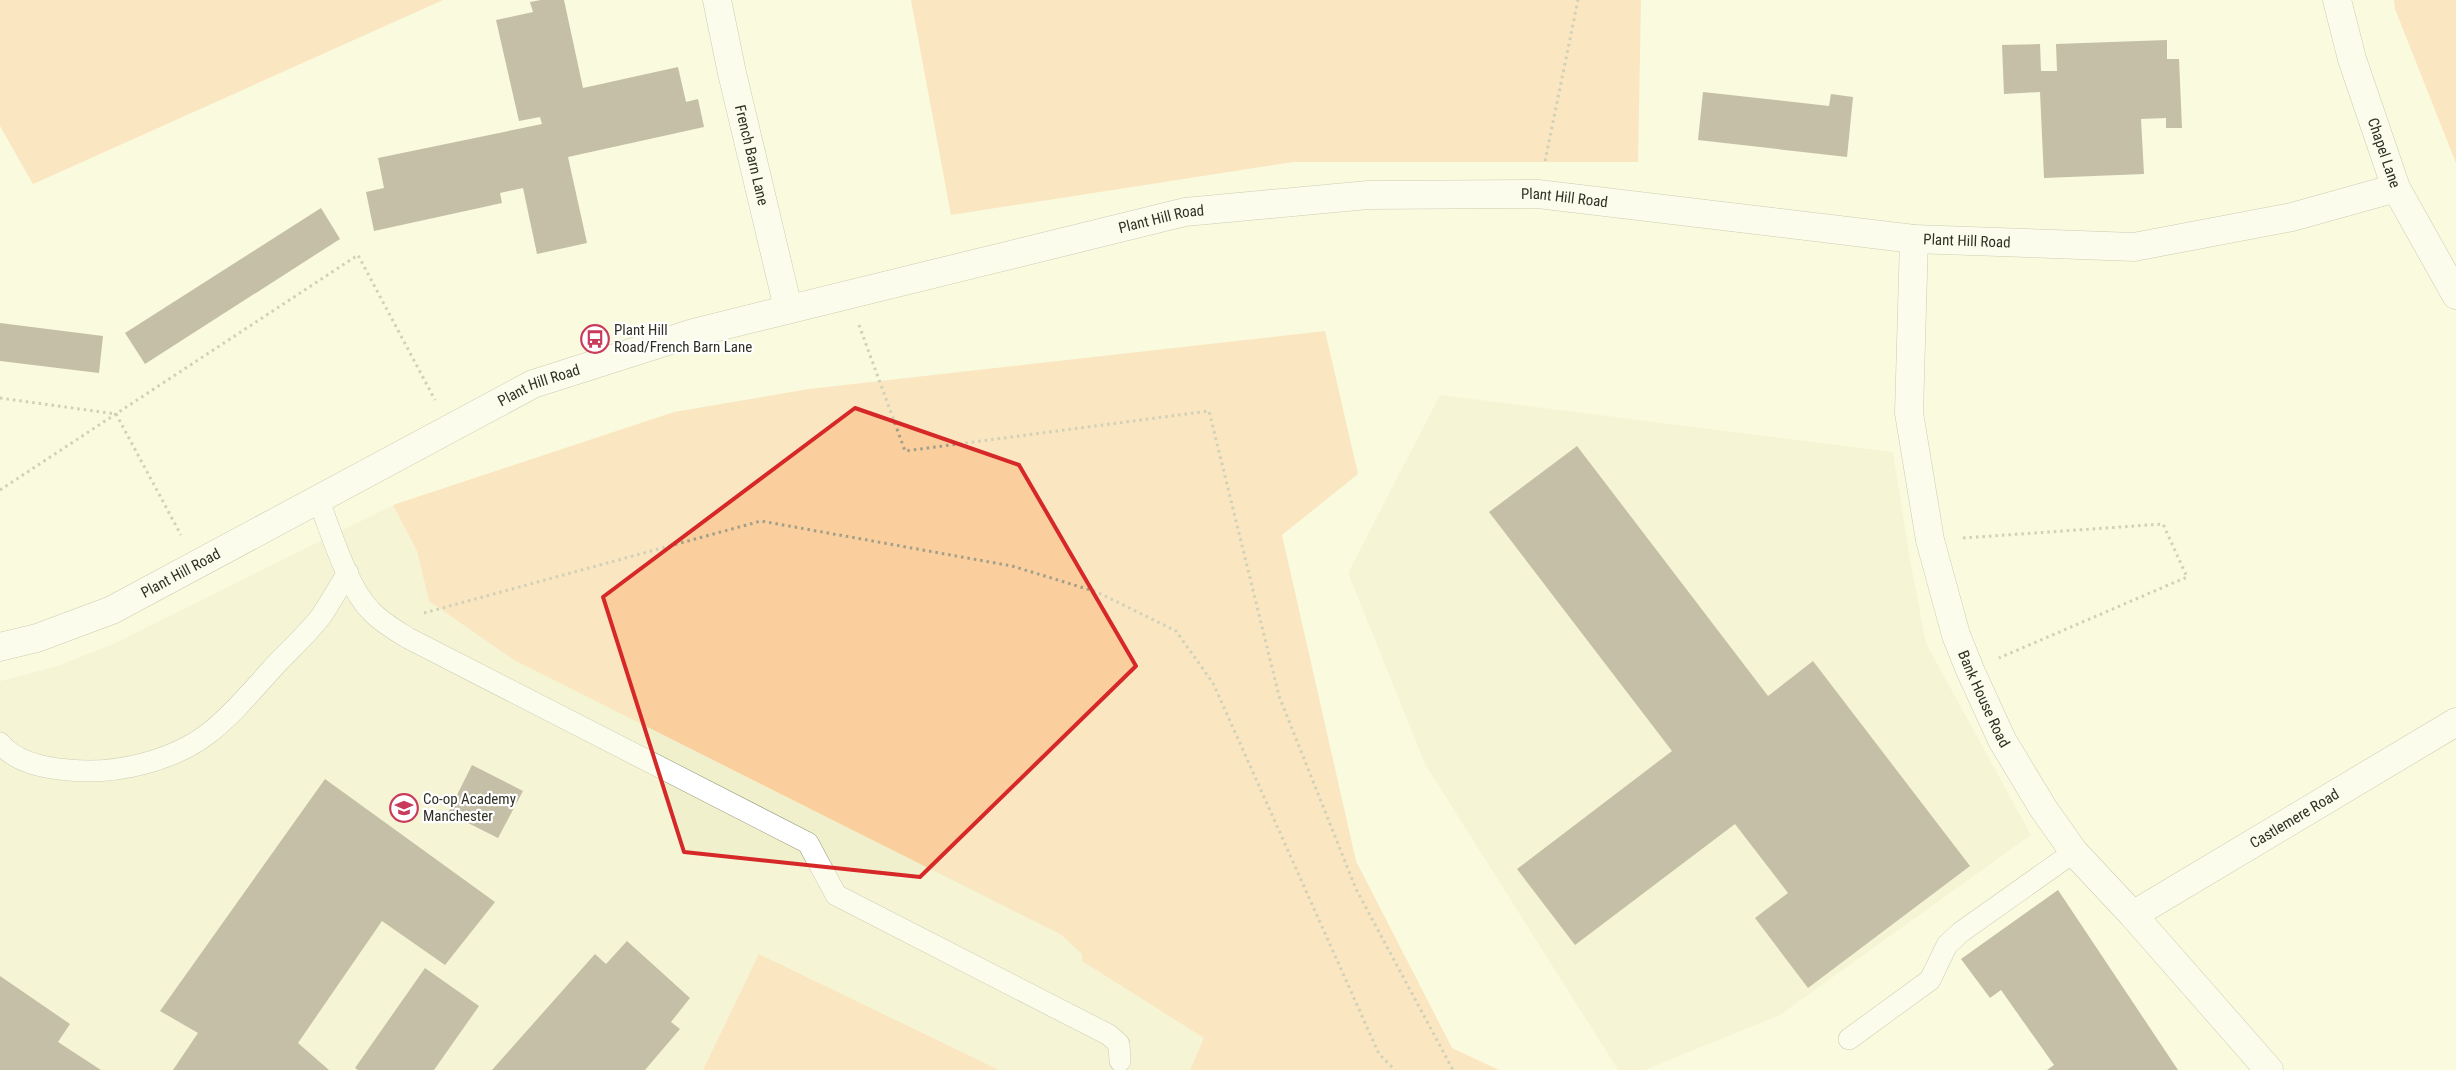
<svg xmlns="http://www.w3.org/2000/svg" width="2456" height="1070" viewBox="0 0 2456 1070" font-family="'Roboto Condensed',sans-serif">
<rect width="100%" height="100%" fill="#fafade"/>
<path fill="#f0f0cd" d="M1440 395 1893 452 1911 565 1926 643 2031 835 1780 1015 1645 1070H1618L1425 764 1348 573Z
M393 505 417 551 429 601 1060 934 1082 954V961L1205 1038 1190 1070H0V681L57 666 111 645Z"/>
<path fill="#face9d" d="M0 0H443L33 184 0 126Z
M911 0H1641L1638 162H1293L951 215Z
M2394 0H2456V163L2395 9Z
M1325 331 1358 474 1282 535 1356 861 1452 1048 1499 1070H1190L1204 1038 1082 961V954L1060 934 514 660 429 601 417 551 393 505 674 412 809 389Z
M759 954 999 1070H703Z"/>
<path fill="#837962" d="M541 0H564L583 88 678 67 686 102 698 99 704 127 568 157 587 243 537 254 523 188 500 193 502 203 374 231 366 192 384 188 378 158 542 124 540 117 519 121 496 20 533 12 530 2Z
M2167 40V59H2179L2182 128H2166V118L2141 119 2144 174 2044 178 2040 92 2004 94 2002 45 2040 44 2041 71H2057L2056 44Z
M1703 92 1829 106 1831 94 1853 97 1847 157 1698 140Z
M321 208 340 239 145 364 125 333Z
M0 323 103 336 99 373 0 361Z
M1577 446 1768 696 1813 661 1970 866 1808 988 1755 918 1788 893 1735 824 1575 945 1517 869 1672 751 1489 512Z
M472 765 523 791 498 838 448 813Z
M325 779 495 902 445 965 382 921 298 1043 329 1070H173L198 1033 160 1011Z
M2058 890 2178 1070H2047L2054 1065 2001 990 1990 998 1961 959Z
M627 941 690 998 671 1022 680 1029 645 1070H492L595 954 606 964Z
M425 968 479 1006 434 1070H358L355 1068Z
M0 976 70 1024 58 1042 101 1070H0Z"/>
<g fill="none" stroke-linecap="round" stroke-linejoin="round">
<defs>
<path id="service" d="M318 499C331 531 347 587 371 611 381 622 395 630 408 638L808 843 836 895 1109 1035 1119 1044 1120 1061
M0 743C16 763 45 768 69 770 115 775 173 761 209 733 232 715 251 692 270 671 287 652 307 635 322 615 331 601 339 587 348 573
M1849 1039 1930 980 1947 945 1961 932 2074 852"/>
<g id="minor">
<path id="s1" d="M717 0 732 73 788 308"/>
<path id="s2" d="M1914 239 1909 413 1930 540 1956 635 1970 670 2002 740 2043 808 2074 852 2133 915 2269 1070"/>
<path id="s3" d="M0 647 37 638 112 610 533 384 693 333 1185 212 1368 195 1538 194 1914 239 2134 247 2292 217 2396 188"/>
<path id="s4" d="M2133 915 2456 722"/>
</g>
<g id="tertiary">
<path id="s5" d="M2337 0 2352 59 2396 188 2456 295"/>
</g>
</defs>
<use href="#service" stroke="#96967c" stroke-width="22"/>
<use href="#minor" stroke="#96967c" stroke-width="29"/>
<use href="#tertiary" stroke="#96967c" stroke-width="29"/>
<path stroke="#9f9f8a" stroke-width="3" stroke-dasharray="2.5 4" stroke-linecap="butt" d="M1545 161 1578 0
M859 325 905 451 1209 411 1279 696 1356 889 1453 1070
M0 398 116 414 181 535
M0 490 358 255 435 400
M1963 538 2163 524 2187 577 1999 658
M424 613 761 521 1012 566 1097 592 1176 631 1213 683 1379 1054 1395 1070"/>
<use href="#service" stroke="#fff" stroke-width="21"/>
<use href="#minor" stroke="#fff" stroke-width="28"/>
<use href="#tertiary" stroke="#fff" stroke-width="28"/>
</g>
<path d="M0 0H2456V1070H0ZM855 408 1019 465 1136 666 920 877 684 852 603 597Z" fill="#fafade" fill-opacity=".55" fill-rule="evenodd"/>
<path fill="none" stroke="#d62828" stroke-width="4" stroke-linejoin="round" d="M855 408 1019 465 1136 666 920 877 684 852 603 597Z"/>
<defs>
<symbol id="bus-ring" viewBox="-11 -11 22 22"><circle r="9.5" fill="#fff" stroke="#ca3a5a" stroke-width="1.5"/><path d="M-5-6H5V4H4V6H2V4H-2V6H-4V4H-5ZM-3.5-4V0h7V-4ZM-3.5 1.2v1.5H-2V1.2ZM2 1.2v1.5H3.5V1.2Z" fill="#ca3a5a"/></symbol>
<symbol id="school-ring" viewBox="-11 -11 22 22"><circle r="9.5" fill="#fff" stroke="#ca3a5a" stroke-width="1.5"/><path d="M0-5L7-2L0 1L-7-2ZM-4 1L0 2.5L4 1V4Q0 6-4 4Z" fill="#ca3a5a"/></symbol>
</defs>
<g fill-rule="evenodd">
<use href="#bus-ring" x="579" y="323" width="32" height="32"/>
<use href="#school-ring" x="388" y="792" width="32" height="32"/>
</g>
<g text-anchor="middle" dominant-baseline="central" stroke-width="4.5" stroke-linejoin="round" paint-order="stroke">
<g font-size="15" fill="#303025" stroke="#fff">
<text stroke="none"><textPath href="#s5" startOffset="160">Chapel Lane</textPath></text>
<text stroke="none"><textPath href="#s1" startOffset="159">French Barn Lane</textPath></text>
<text stroke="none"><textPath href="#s3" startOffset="1651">Plant Hill Road</textPath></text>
<text stroke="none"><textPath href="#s3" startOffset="1246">Plant Hill Road</textPath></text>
<text stroke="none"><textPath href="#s3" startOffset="2056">Plant Hill Road</textPath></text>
<text stroke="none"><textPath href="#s3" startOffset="601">Plant Hill Road</textPath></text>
<text stroke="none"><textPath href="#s3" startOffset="196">Plant Hill Road</textPath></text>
<text stroke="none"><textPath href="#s2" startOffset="471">Bank House Road</textPath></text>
<text stroke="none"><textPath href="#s4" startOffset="188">Castlemere Road</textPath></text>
</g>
<g font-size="15" fill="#303025" stroke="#fff" text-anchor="start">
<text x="614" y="330">Plant Hill<tspan x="614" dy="17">Road/French Barn Lane</tspan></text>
<text x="423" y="799">Co-op Academy<tspan x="423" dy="17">Manchester</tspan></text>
</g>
</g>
</svg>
